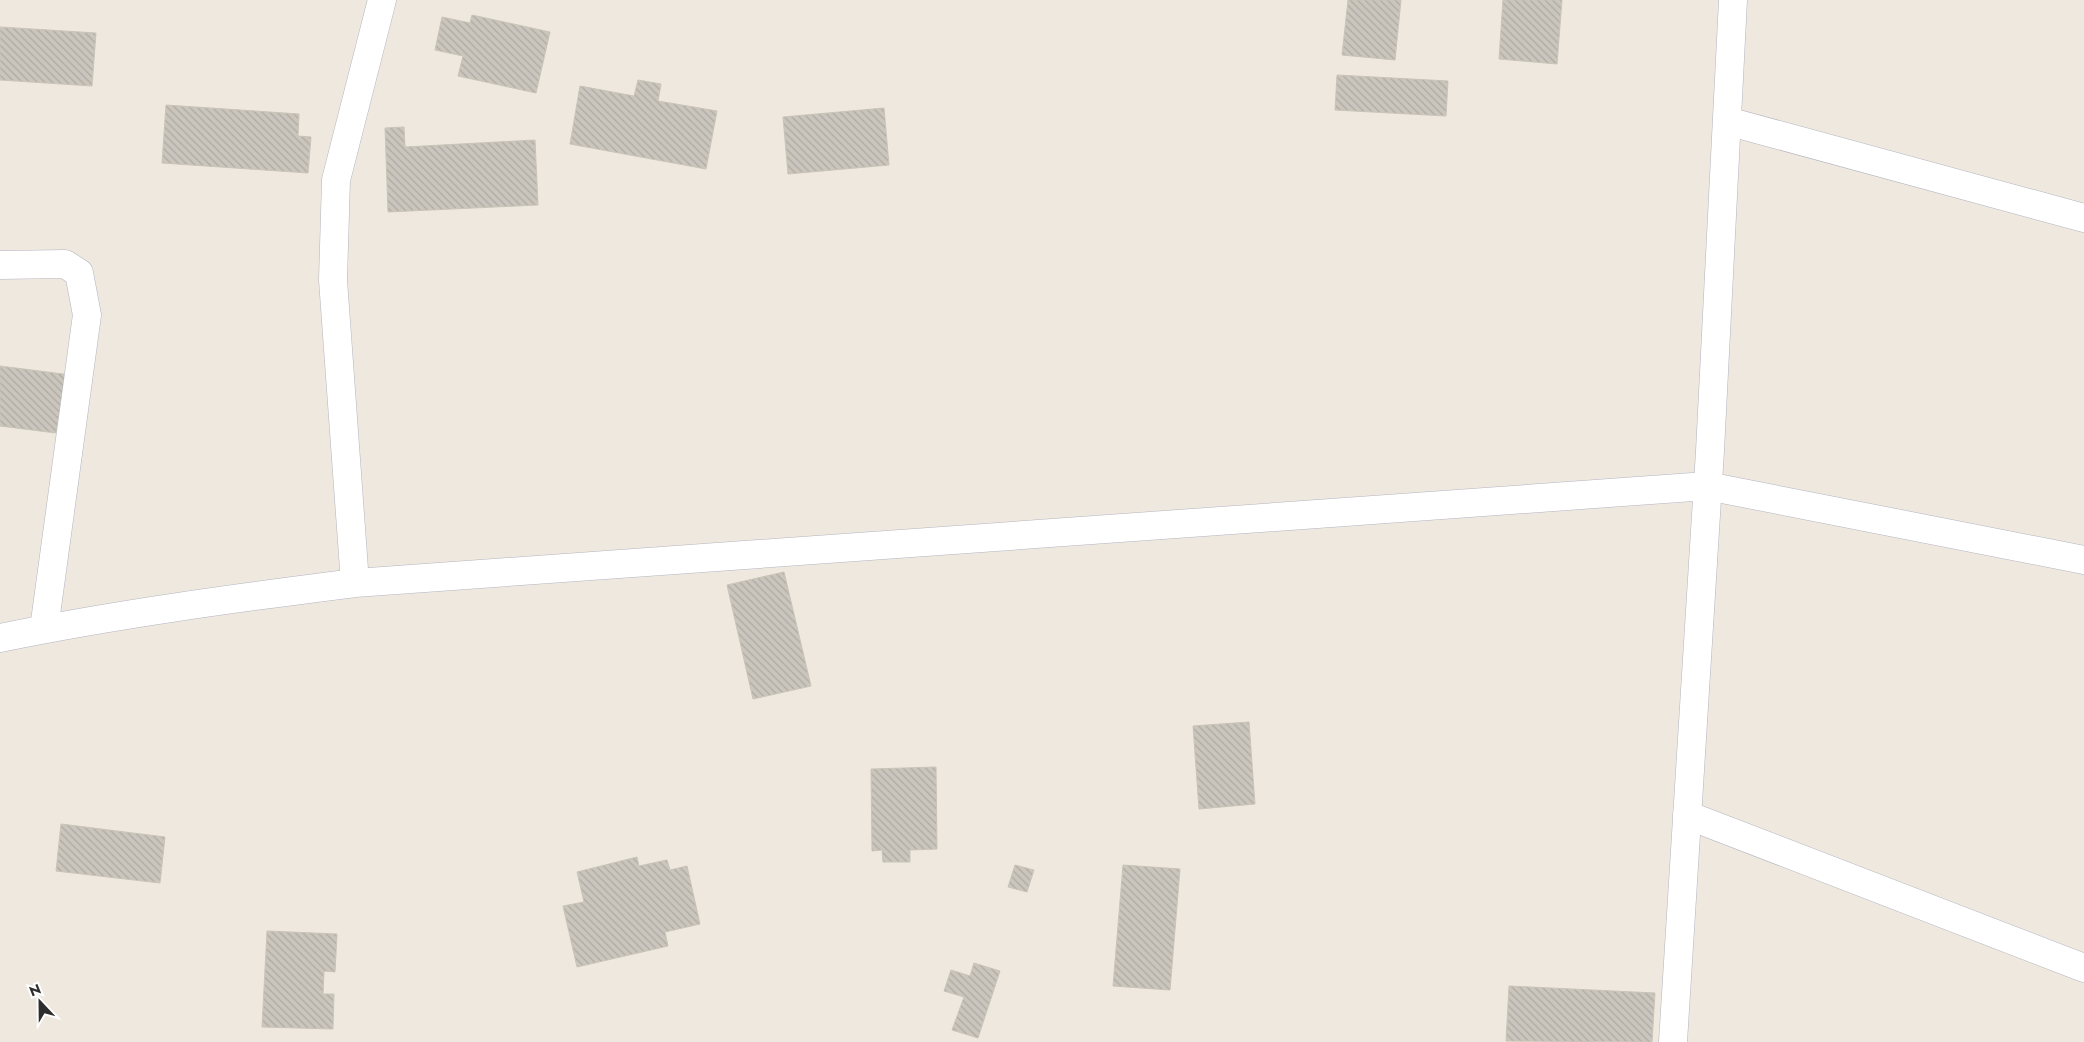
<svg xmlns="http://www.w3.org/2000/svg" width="2084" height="1042" viewBox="0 0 2084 1042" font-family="Jost,sans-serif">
<defs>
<pattern id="building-back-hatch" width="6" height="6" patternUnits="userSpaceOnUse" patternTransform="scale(1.25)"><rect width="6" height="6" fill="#cac6bd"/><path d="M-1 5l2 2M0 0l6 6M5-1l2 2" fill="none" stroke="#aeaaa3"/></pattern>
</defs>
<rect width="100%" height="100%" fill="#eee8df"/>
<path fill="url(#building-back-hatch)" stroke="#cac4b8" d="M1348 0H1401L1395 60 1342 55Z
M1503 0H1562L1557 64 1499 59Z
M472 15 550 32 536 93 458 76 463 56 435 50 442 17 470 23Z
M0 27 96 33 92 86 0 80Z
M1337 75 1448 81 1446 116 1335 110Z
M638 80 661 84 658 101 717 111 706 169 570 144 580 86 634 96Z
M166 105 299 114 298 136 311 137 308 173 162 163Z
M884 108 889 165 788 174 783 117Z
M404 127 405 147 535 140 538 205 388 212 385 128Z
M0 366 71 375 67 403 61 402 56 433 0 426Z
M784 572 811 686 753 699 727 585Z
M1249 722 1255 804 1199 809 1193 726Z
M936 767 937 849 910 850V862H883L882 850 872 851 871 769Z
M61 824 165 837 160 883 56 871Z
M637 857 639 866 667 860 670 870 687 866 700 924 665 932 668 946 577 967 563 906 584 902 577 872Z
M1015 865 1034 870 1027 892 1008 887Z
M1123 865 1180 869 1170 990 1113 986Z
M267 931 337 934 335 972 324 971 323 994H334L333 1029 262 1027Z
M974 963 1000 971 978 1038 952 1030 964 997 944 991 951 970 970 976Z
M1509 986 1655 993 1652 1042 1506 1041Z"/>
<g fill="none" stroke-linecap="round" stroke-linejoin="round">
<defs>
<path id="street" d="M1727 121 2084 218
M0 265 65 264 79 273 87 315 44 629
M355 583 333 280 336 180 382 0
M0 638C117 614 237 598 355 583L1707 486 2084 560
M1687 815 2084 968
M1673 1042 1710 451 1733 0"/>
</defs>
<use href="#street" stroke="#b3b4c0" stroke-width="29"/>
<use href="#street" stroke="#fff" stroke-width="28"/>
</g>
<g transform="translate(40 1002) rotate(338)" stroke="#ffffff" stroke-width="4" paint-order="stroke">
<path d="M0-4L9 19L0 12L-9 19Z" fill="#2d2d2d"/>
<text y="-8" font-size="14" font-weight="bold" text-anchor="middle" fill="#2d2d2d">N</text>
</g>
</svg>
